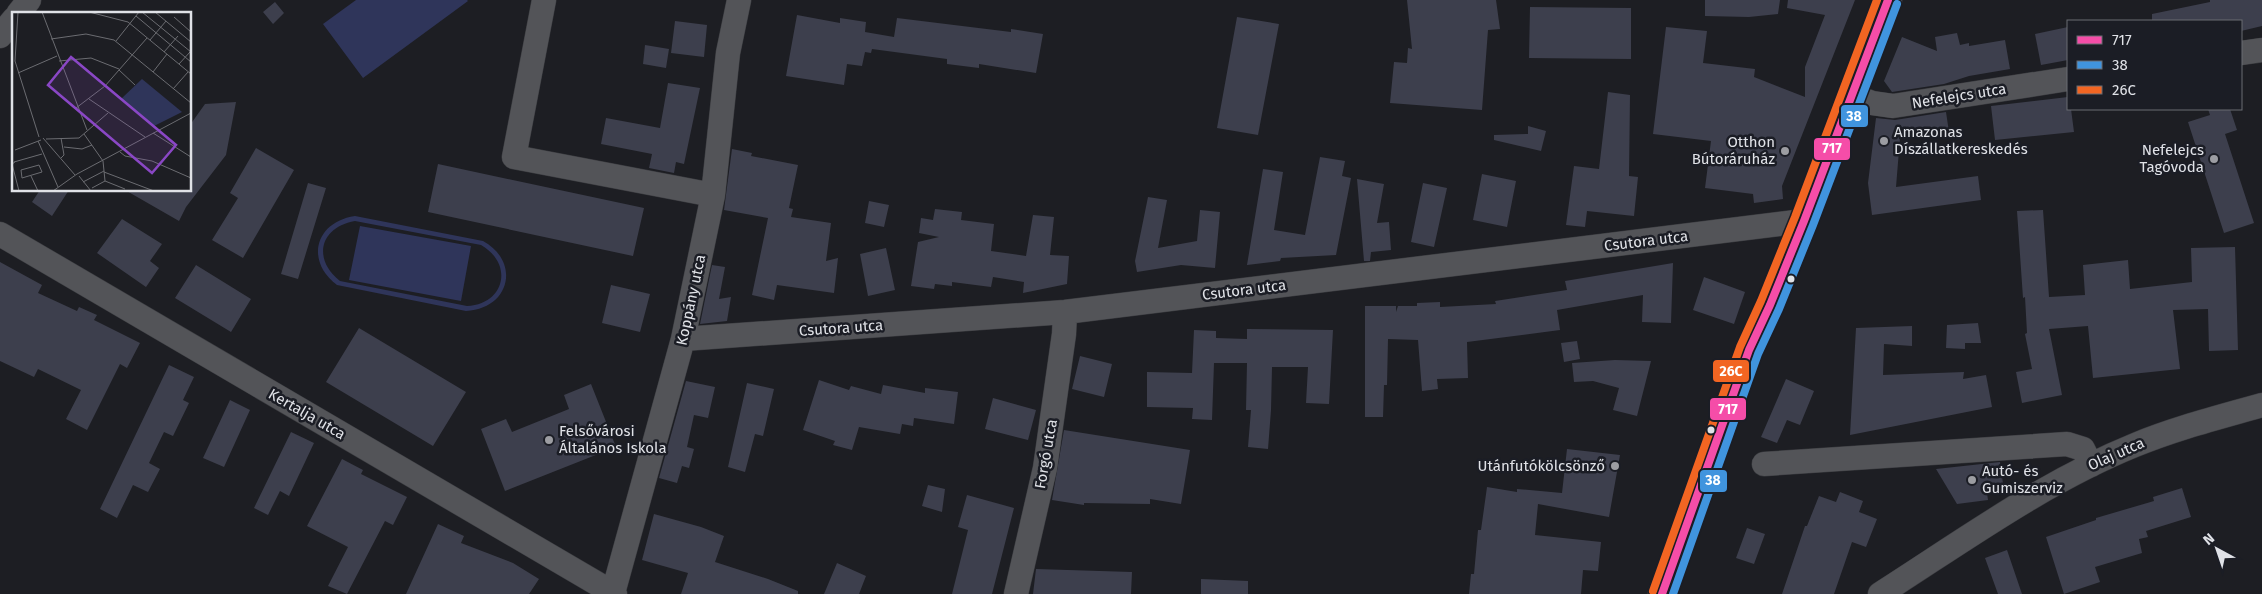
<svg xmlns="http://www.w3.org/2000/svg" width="2262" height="594" viewBox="0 0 2262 594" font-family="'Fira Sans',sans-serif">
<rect width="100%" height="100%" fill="#1d1e23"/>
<path fill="#2f355a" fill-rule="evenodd" d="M356 0H467L468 1 363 78 323 24Z
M355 216 483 241C521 262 510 309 466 311L337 285C305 261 315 222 355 216ZM355 221 481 245C514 264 505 304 467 306L340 281C312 259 320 227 355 221Z
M360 226 471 246 461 301 349 280Z"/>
<path fill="#3d3f4d" d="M1407 0H1496L1500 29 1488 30 1482 110 1390 103 1394 62 1407 63 1408 48 1412 49Z
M1705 0H1780L1778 14 1749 17 1705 16Z
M1788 0H1855L1782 186 1783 199 1754 203 1753 194 1705 188 1711 141 1653 134 1666 27 1707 31 1703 63 1755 69 1754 77 1805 97V67L1825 15 1787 8Z
M2210 0H2262V26L2241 31V21H2152V14L2210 2Z
M275 2 284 13 273 24 263 12Z
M1530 7 1631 8V59L1529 58Z
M797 15 840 23V18L866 22 865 32 894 37 897 18 1011 32V29L1043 34 1036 73 979 64V68L947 64V59L872 49 871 53 865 52 862 66 847 64 844 85 786 76Z
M1237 17 1279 24 1258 135 1217 128Z
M675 21 707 25 704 57 671 53Z
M2068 27V60L2041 65 2035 34Z
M1957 33 1960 45 1969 43V46L2005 40 2010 69 1969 76 1944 84 1892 92 1884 81 1902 37 1937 51 1935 37Z
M645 45 669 49 666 68 643 64Z
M668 83 700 88 684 164 676 162 674 173 649 168 652 154 601 144 606 118 660 128Z
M1608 92 1630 95 1629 176 1638 177 1634 216 1587 211 1585 227 1566 225 1574 166 1599 169Z
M2068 97V109H2071L2074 132 1995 140 1991 106Z
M236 102 226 155 186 207 179 221 125 190H190V125L205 104Z
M2208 109H2230L2237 130 2225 134 2254 223 2224 233 2188 122 2210 115Z
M1946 112 1949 132 1900 138 1896 187 1978 176 1981 200 1872 215 1868 183 1876 118 1895 120Z
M1528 126 1546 131 1541 151 1494 140V135L1528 134Z
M256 148 294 170 243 258 212 240 238 198 230 193Z
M732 149 752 153 751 156 798 165 789 208 793 209 791 217 831 223 826 261 838 258 834 293 777 285 774 300 752 295 768 218 724 210Z
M1320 157 1345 161 1342 176 1351 178 1336 255 1281 258 1280 261 1247 265 1263 169 1283 172 1274 230 1305 235Z
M438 164 644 208 633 256 428 212Z
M1482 174 1516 181 1507 227 1473 220Z
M1357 179 1384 184 1377 223 1389 222 1391 250 1371 252 1370 261H1364Z
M308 183 326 188 298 279 281 274Z
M1423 183 1447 188 1434 247 1411 242Z
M40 190H69L52 216 32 202Z
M1148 197 1167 200 1158 248 1197 241 1200 210 1220 212 1215 268 1181 265 1137 272 1135 261Z
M869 201 889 205 884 227 865 223Z
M935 209 962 212 961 220 994 224 991 251 1026 256 1033 215 1054 217 1050 255 1069 256 1067 284 1023 293 1024 282 993 277 991 287 952 282V286L935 284 934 289 911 286 918 242 939 237 919 233 921 218 933 220Z
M2043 210 2049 297 2085 295 2083 265 2128 260 2130 289 2192 282 2191 248 2235 247 2238 350 2209 351 2208 309 2173 310 2180 369 2093 378 2088 326 2049 329 2062 395 2022 403 2016 372 2032 369 2025 334 2027 333 2025 297 2023 298 2017 211Z
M122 219 162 244 150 261 159 268 146 287 97 253Z
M886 248 895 290 868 296 860 254Z
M0 262 42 285 38 293 77 311 79 307 97 315 94 320 140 343 127 368 120 364 87 430 66 419 81 390 38 369 34 377 0 361Z
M1673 263 1671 323 1642 322 1643 295 1557 310 1560 330 1467 342 1468 378 1437 379 1438 389 1422 391 1418 340 1388 339 1387 385H1384L1383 417H1365V306H1396V312L1398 306H1417V303L1440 302V307L1496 304 1495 301 1567 290 1565 281Z
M196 265 251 299 231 332 175 298Z
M712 265 725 267 719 299 731 297 727 321 700 324Z
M1704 277 1745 292 1734 324 1693 310Z
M611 285 650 294 640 332 602 323Z
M1978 323 1981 343H1965V349L1946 348 1947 325Z
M1912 326V346L1884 344 1883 375 1964 372 1963 379 1986 375 1992 407 1850 435 1856 328Z
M359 328 466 392 433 446 326 382Z
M1247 329 1333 330 1329 404 1306 403 1308 367H1272L1271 410 1268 449 1248 447 1251 410H1246L1247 363H1214L1212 420 1192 419 1193 408 1147 407V372L1192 373 1194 330 1216 331V338L1247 339Z
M1577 341 1580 359 1564 362 1561 343Z
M1080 356 1112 364 1104 397 1072 389Z
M1615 360 1651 361 1637 416 1613 410 1619 388 1593 381 1574 382 1572 363Z
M169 365 194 377 183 400 189 403 173 436 164 432 149 463 160 469 148 492 133 485 117 518 100 509Z
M1786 379 1814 391 1800 425 1787 420 1777 443 1761 437Z
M819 380 849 390 851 386 881 394 883 385 925 393V388L958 392 954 424 914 418 913 426 902 424 900 434 859 427 852 450 833 445 835 441 803 430Z
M686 381 715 387 708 418 694 415 687 447 694 449 689 468 682 466 677 483 659 478Z
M747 383 774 389 763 436 755 434 745 472 728 467Z
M591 384 616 447 505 491 481 429 506 419 512 432 569 409 564 395Z
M993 398 1036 410 1028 440 985 429Z
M230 400 250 410 224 467 203 458Z
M1064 430 1190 450 1181 504 1150 499V504L1084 503V505L1052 500Z
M291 432 314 443 289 496 280 491 268 515 254 508Z
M1567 449 1620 455 1609 517 1538 504 1535 535 1601 542 1598 571 1583 570 1581 594H1469L1471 574H1474L1478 530H1481L1487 487 1517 492V489L1562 493Z
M342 459 363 470 361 474 407 497 393 525 385 521 347 594 328 586 348 547 307 526Z
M2000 462 2004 491 1987 493 1988 500 1957 504 1936 469Z
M928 485 945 489 942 512 922 506Z
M2182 488 2191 517 2146 531 2148 537 2139 539 2142 553 2095 567 2100 582 2064 594 2046 537 2096 520V518L2154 501 2153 497Z
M1840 492 1863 501 1859 512 1877 519 1866 547 1852 542 1834 594H1782L1805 526H1807L1819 496 1836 502Z
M967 495 1014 508 992 594H952L968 530 958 527Z
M654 514 701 527 724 536 715 562 768 579 798 591V594H681L688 573 642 560Z
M438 524 464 536 461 543 513 563 539 579 529 594H406Z
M1747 528 1765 534 1754 564 1736 558Z
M2007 550 2022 594H1998L1985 558Z
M837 563 866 576 859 594H824Z
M1036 569 1132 572 1131 594H1033Z
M1201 579 1248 581V594H1201Z"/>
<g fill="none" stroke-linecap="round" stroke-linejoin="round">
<defs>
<path id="minor" d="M544 0 514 157 713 195
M18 14 29 0
M0 36 14 19
M2241 53 2262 50
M1851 95 1872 103 1893 106 2068 79
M0 234 615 594
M683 339 1065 312 1804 221
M1764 464 2067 444 2083 449 2091 465
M613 593 683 339 713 195 728 53 739 0
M1016 594 1045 468 1064 334 1065 312
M1880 594C1963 541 2044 482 2135 445 2176 428 2220 417 2262 405"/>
<path id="major" d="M1662 594 1749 350 1770 305 1804 221 1888 0"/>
</defs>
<use href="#minor" stroke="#3b3c40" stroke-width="25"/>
<use href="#major" stroke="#3b3c40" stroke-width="29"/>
<use href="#minor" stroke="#535458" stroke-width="24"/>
<use href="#major" stroke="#53545c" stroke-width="28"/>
<defs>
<path id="bus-1" d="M1662 594 1749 350 1770 305 1804 221 1888 0"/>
<path id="bus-2" d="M1673 594 1758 354 1779 309 1813 225 1897 4"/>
<path id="bus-3" d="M1653 591 1740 347 1761 301 1795 217 1877 0"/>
</defs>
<use href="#bus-1" stroke="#1b1d25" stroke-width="11"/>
<use href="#bus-2" stroke="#1b1d25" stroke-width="11"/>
<use href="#bus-3" stroke="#1b1d25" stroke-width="11"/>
<use href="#bus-1" stroke="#f54da8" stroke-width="8"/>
<use href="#bus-2" stroke="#4094de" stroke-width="8"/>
<use href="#bus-3" stroke="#f26522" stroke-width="8"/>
</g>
<g fill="#9c9da2" stroke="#1b1d25" stroke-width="2">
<circle cx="1884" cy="141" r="5"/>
<circle cx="1785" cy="151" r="5"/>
<circle cx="2214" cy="159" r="5"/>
<circle cx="549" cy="440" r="5"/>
<circle cx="1615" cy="466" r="5"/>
<circle cx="1972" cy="480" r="5"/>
</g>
<g fill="#e0e2e7" stroke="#1b1d25" stroke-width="2">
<circle cx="1791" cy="279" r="4.5"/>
<circle cx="1711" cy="430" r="4.5"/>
</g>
<g text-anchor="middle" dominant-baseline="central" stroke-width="5" stroke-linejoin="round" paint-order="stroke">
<g font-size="15" fill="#e0e2e7" stroke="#1b1d25">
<text transform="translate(1959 96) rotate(-9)">Nefelejcs utca</text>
<text transform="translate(1646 241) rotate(-7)">Csutora utca</text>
<text transform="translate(1244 290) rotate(-7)">Csutora utca</text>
<text transform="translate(691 300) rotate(-78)">Koppány utca</text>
<text transform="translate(841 328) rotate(-4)">Csutora utca</text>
<text transform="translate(307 414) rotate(30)">Kertalja utca</text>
<text transform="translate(1046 454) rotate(-80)">Forgó utca</text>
<text transform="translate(2116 454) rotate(-24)">Olaj utca</text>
</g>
<g font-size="15" fill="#e0e2e7" stroke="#1b1d25" text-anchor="start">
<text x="1894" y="132">Amazonas<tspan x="1894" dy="17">Díszállatkereskedés</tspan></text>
<text x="1775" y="142" text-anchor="end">Otthon<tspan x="1775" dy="17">Bútoráruház</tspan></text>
<text x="2204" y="150" text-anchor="end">Nefelejcs<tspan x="2204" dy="17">Tagóvoda</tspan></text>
<text x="559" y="431">Felsővárosi<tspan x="559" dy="17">Általános Iskola</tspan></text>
<text x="1605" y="466" text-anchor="end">Utánfutókölcsönző</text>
<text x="1982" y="471">Autó- és<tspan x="1982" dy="17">Gumiszerviz</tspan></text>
</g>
</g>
<g transform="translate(12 12)">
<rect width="179" height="179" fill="#1d1e23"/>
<path d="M130 67 170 100 142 114 109 87Z" fill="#2f355a"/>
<path fill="none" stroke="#6b6c71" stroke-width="1" d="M6 0 3 49 27 125M30 0 75 118M77 0 116 10 179 62M130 0 179 40M143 0 179 30M124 4 179 50M162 5 179 20M39 27 74 22 102 28 179 91M138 28 154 9M104 29 127 0M152 40 166 24M47 49 79 46 107 57M167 52 178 40M107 58 123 73M141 60 155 42M6 61 45 44M93 74 108 86M161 77 176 60M77 87 133 125M64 96 93 74 135 26M141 121 179 145M72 122 91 149 93 169M31 126 63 163M49 126 52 143 49 146M34 127 67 126 96 101M26 129 46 175M52 135 70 137 80 133M3 138 29 128M108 140 113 144 140 149 179 166M2 150 30 142M3 150 0 152 7 179M27 153 30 160 10 166 9 158ZM92 160 142 179M19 164 26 179M67 164 79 179M71 170 92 159M80 176 93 169 113 177M41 179 65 162 179 101"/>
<path fill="#8a47c5" fill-opacity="0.15" stroke="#8a47c5" stroke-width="2.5" d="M59 45 164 133 140 161 36 73Z"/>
<rect width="179" height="179" fill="none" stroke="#e0e2e7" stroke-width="2.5"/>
</g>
<g stroke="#1b1d25" stroke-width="2">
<rect x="1840" y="104" width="29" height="24" rx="5" fill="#4094de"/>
<rect x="1813" y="137" width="38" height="24" rx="5" fill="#f54da8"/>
<rect x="1712" y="359" width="38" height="24" rx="5" fill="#f26522"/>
<rect x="1709" y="397" width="38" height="24" rx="5" fill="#f54da8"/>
<rect x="1699" y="469" width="29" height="24" rx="5" fill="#4094de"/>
</g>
<g font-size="14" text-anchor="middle" font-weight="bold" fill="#fff">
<text x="1854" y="121">38</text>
<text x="1832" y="153">717</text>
<text x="1731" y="376">26C</text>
<text x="1728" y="414">717</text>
<text x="1713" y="485">38</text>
</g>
<rect x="2067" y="20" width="175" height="90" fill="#1b1d25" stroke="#6a6c73"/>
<rect x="2077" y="36" width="25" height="8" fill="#f54da8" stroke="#6a6c73"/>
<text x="2112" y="45" font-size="15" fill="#e0e2e7">717</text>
<rect x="2077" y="61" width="25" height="8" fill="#4094de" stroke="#6a6c73"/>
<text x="2112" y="70" font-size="15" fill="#e0e2e7">38</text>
<rect x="2077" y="86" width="25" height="8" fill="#f26522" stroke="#6a6c73"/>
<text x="2112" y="95" font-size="15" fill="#e0e2e7">26C</text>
<g transform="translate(2217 549) rotate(320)" stroke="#1b1d25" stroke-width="4" paint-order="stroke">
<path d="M0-4L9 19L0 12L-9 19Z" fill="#e0e2e7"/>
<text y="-8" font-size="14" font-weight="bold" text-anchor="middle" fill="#e0e2e7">N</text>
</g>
</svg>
